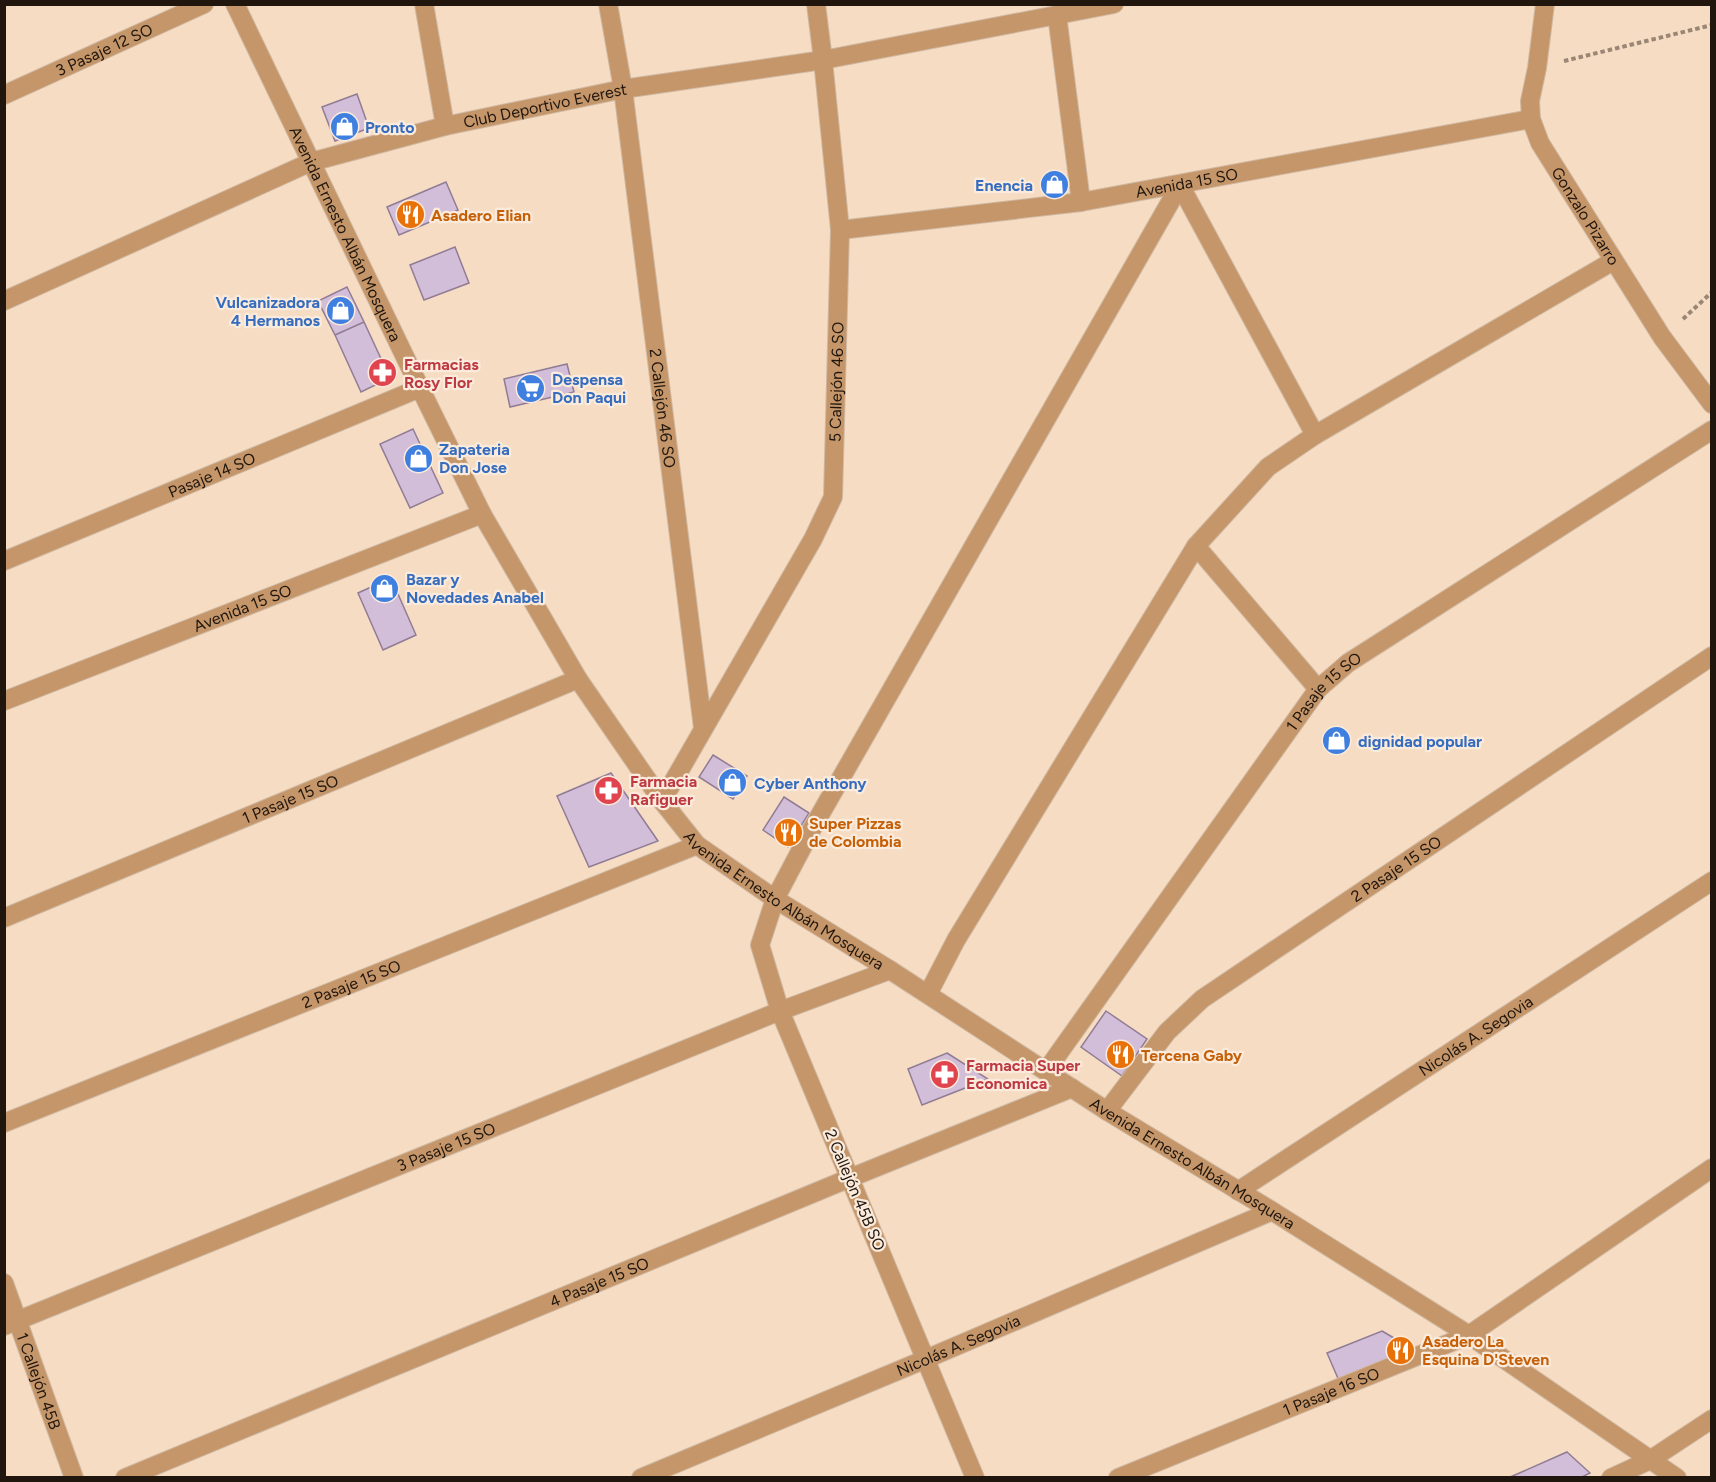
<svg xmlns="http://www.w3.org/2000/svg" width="1716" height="1482" viewBox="0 0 1716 1482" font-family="Figtree,sans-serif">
<rect width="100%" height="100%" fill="#f6dcc3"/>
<path fill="#d3bed9" stroke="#907c95" stroke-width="1.5" d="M357 94 369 128 335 141 322 107Z
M446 182 458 210 399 235 387 207Z
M455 247 469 283 424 300 410 265Z
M347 287 364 322 335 335 318 301Z
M364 322 390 378 361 392 335 335Z
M567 364 574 392 510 407 504 379Z
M413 429 443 493 410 508 380 444Z
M391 578 416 635 383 650 358 593Z
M713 755 747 776 733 799 699 777Z
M611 773 658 841 589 867 557 796Z
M784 797 809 813 788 847 763 830Z
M1106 1011 1147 1039 1122 1076 1081 1047Z
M947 1053 988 1079 922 1105 908 1069Z
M1382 1331 1416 1351 1340 1383 1327 1353Z
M1567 1452 1590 1473 1580 1478H1508Z"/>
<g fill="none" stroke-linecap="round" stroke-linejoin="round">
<defs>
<g id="minor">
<path d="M424 4 445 126"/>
<path id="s1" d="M608 4 623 89 703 728"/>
<path id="s2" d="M1545 4 1537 68 1530 101 1531 119 1540 143 1662 337 1712 404"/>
<path d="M1057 15 1081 202"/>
<path id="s3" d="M4 95 204 4"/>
<path d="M1180 185 1315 435"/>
<path id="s4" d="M840 230 1081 202 1531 119"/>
<path id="s5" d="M4 301 311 162 445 126 623 89 823 60 1114 4"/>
<path d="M1196 546 1318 689"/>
<path id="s6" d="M4 561 420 388"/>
<path id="s7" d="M4 701 482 514"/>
<path id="s8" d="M662 801 813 539 833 497 840 230 823 60 816 4"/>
<path id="s9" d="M4 918 578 679"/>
<path d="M928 994 956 940 1196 546 1268 467 1315 435 1613 261"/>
<path id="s10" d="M1046 1071 1318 689 1348 663 1712 430"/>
<path id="s11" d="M1107 1111 1167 1032 1202 999 1712 656"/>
<path id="s12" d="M4 1123 697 845"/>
<path id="s13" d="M1238 1191 1712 881"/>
<path id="s14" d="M4 1283 74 1478"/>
<path id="s15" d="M4 1326 780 1011 890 970"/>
<path id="s16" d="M125 1478 850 1178 1072 1088"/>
<path id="s17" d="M641 1478 926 1359 1272 1211"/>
<path d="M975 1478 780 1011 760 945 775 899 813 827 1180 185"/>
<path id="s18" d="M1118 1478 1469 1335 1712 1168"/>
<path d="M1611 1478 1650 1460 1712 1419"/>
</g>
<g id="tertiary">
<path id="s19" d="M235 4 420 388 482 514 578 679 662 801 697 845 775 899 890 970 1107 1111 1272 1211 1469 1335 1677 1478"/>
</g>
</defs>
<use href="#minor" stroke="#cfb8a2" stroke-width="20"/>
<use href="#tertiary" stroke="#cfb8a2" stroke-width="20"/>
<path stroke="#9a8675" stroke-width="4" stroke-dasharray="4.5 3" stroke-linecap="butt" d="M1564 61 1712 25
M1683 319 1712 292"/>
<use href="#minor" stroke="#c59669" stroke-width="18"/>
<use href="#tertiary" stroke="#c59669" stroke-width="18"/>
</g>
<defs>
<symbol id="shop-disc" viewBox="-11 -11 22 22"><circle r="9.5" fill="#3f7fe0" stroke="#fbebdc"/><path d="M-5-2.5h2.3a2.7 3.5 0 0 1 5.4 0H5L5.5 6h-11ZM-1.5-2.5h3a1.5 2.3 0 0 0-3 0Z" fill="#fff"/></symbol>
<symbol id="restaurant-disc" viewBox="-11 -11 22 22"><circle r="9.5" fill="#e8710a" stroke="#fbebdc"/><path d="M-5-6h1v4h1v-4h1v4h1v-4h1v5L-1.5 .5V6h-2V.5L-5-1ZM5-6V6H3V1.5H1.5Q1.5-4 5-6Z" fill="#fff"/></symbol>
<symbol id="pharmacy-disc" viewBox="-11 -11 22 22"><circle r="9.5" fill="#e0444e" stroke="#fbebdc"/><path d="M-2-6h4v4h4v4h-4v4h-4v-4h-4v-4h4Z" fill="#fff"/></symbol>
<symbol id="supermarket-disc" viewBox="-11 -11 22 22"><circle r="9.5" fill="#3f7fe0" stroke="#fbebdc"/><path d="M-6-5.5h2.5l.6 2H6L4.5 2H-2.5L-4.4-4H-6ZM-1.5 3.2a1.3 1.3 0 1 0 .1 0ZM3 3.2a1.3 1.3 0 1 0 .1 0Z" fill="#fff"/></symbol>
</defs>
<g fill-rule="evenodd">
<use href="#shop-disc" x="328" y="110" width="33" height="33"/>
<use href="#shop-disc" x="1038" y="168" width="33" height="33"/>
<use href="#restaurant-disc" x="394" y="198" width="33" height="33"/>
<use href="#shop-disc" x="324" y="294" width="33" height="33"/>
<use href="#pharmacy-disc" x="366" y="356" width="33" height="33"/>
<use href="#supermarket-disc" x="514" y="372" width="33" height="33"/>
<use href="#shop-disc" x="402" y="442" width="33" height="33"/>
<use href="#shop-disc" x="368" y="572" width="33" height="33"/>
<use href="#shop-disc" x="1320" y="724" width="33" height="33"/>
<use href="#shop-disc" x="716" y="766" width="33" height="33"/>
<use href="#pharmacy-disc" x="592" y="774" width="33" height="33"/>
<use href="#restaurant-disc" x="772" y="816" width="33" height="33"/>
<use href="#restaurant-disc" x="1104" y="1038" width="33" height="33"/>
<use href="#pharmacy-disc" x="928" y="1058" width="33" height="33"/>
<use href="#restaurant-disc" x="1384" y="1334" width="33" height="33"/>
</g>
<g text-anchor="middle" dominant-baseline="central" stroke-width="4.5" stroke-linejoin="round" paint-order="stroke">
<g font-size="16" fill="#20160e" stroke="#fbebdc">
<text stroke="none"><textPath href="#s3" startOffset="110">3 Pasaje 12 SO</textPath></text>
<text stroke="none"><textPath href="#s5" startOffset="578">Club Deportivo Everest</textPath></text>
<text stroke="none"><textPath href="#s4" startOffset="350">Avenida 15 SO</textPath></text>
<text stroke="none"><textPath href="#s2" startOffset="228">Gonzalo Pizarro</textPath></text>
<text stroke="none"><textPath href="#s19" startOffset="255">Avenida Ernesto Albán Mosquera</textPath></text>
<text stroke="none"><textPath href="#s8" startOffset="464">5 Callejón 46 SO</textPath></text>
<text stroke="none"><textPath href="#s1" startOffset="408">2 Callejón 46 SO</textPath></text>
<text stroke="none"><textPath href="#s6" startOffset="225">Pasaje 14 SO</textPath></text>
<text stroke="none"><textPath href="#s7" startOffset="256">Avenida 15 SO</textPath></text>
<text stroke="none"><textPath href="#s10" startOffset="471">1 Pasaje 15 SO</textPath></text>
<text stroke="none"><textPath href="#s9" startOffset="310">1 Pasaje 15 SO</textPath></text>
<text stroke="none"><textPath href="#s11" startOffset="381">2 Pasaje 15 SO</textPath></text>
<text stroke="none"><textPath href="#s19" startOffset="1065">Avenida Ernesto Albán Mosquera</textPath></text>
<text stroke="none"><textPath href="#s12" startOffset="374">2 Pasaje 15 SO</textPath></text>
<text stroke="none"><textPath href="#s13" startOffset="284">Nicolás A. Segovia</textPath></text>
<text stroke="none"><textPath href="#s15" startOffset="477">3 Pasaje 15 SO</textPath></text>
<text stroke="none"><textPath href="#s19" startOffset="1551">Avenida Ernesto Albán Mosquera</textPath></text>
<text transform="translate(855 1190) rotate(67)">2 Callejón 45B SO</text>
<text stroke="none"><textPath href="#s16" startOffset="513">4 Pasaje 15 SO</textPath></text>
<text stroke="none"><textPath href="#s17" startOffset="344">Nicolás A. Segovia</textPath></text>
<text stroke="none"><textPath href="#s14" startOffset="104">1 Callejón 45B</textPath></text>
<text stroke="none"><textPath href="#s18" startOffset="230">1 Pasaje 16 SO</textPath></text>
</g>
<g font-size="16" font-weight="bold" fill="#366cbe" stroke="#fbebdc" text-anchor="start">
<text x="365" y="127">Pronto</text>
<text x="1033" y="185" text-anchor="end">Enencia</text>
<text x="320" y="302" text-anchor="end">Vulcanizadora<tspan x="320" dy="18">4 Hermanos</tspan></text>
<text x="552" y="379">Despensa<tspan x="552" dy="18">Don Paqui</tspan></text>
<text x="439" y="449">Zapateria<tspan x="439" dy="18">Don Jose</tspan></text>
<text x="406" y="579">Bazar y<tspan x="406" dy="18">Novedades Anabel</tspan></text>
<text x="1358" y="741">dignidad popular</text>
<text x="754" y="783">Cyber Anthony</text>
</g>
<g font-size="16" font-weight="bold" fill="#c56008" stroke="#fbebdc" text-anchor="start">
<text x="431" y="215">Asadero Elian</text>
<text x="809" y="823">Super Pizzas<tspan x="809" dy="18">de Colombia</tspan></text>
<text x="1141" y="1055">Tercena Gaby</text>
<text x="1422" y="1341">Asadero La<tspan x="1422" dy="18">Esquina D'Steven</tspan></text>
</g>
<g font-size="16" font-weight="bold" fill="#be3a42" stroke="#fbebdc" text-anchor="start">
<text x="404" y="364">Farmacias<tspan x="404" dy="18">Rosy Flor</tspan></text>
<text x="630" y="781">Farmacia<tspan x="630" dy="18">Rafiguer</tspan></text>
<text x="966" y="1065">Farmacia Super<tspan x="966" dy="18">Economica</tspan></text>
</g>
</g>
<rect width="1716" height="1482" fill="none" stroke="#20160e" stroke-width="12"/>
</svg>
